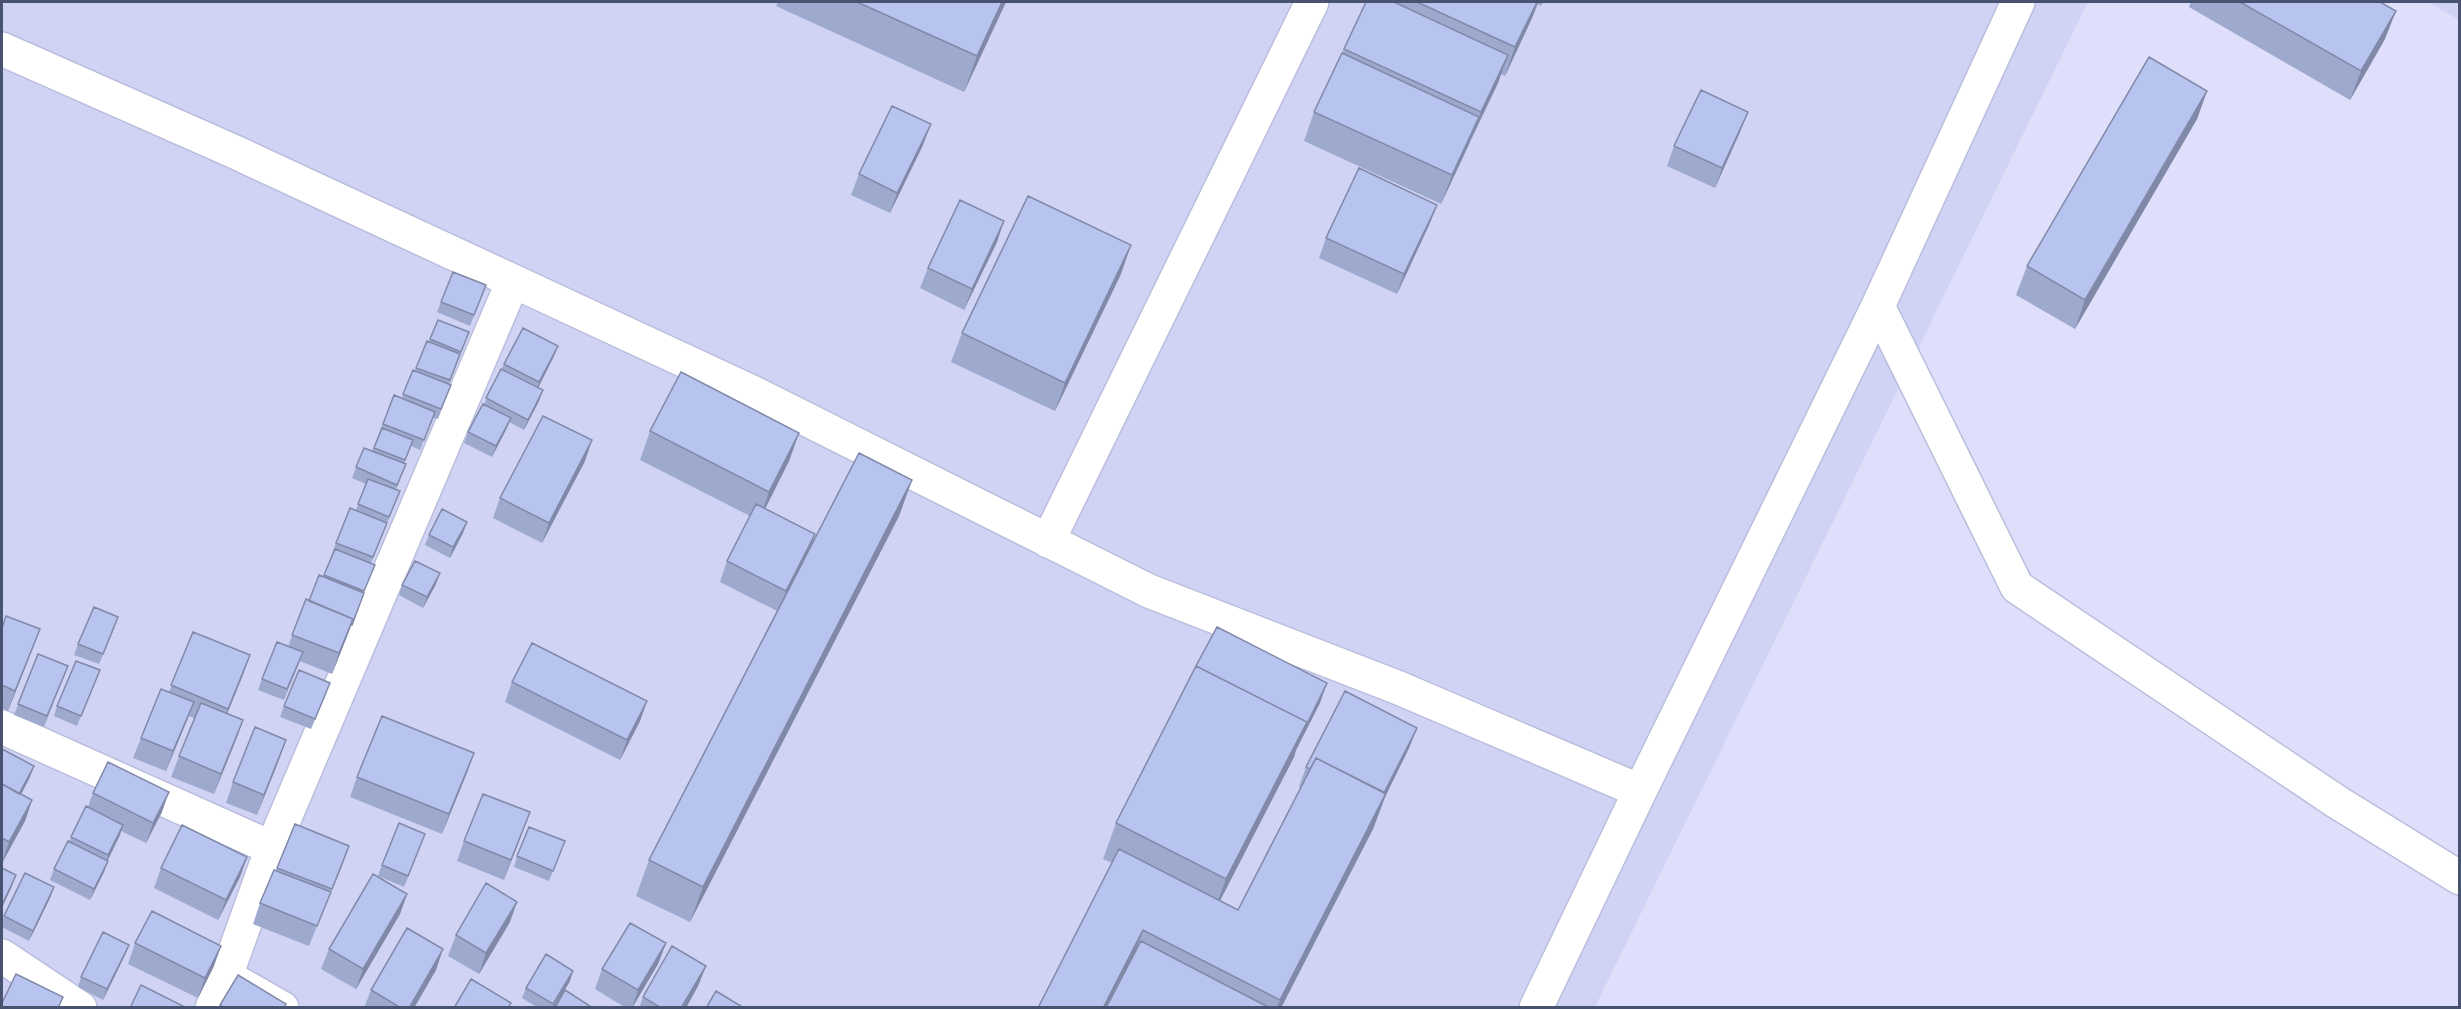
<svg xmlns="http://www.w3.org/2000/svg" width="2461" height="1009" viewBox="0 0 2461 1009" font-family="'Work Sans',sans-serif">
<rect width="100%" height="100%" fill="#dfdffb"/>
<path fill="#d1d3f5" d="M2 2H2088L1595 1007 2 1008Z
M2428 2H2459V20Z"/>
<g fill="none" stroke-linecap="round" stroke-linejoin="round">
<defs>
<path id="minor" d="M2 49 235 152 754 393 1149 591 1399 688 1640 791
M1878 306 2017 587 2337 802 2460 878
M1048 541 1312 2
M2 727 272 848
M2 956 80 1008
M212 1008 226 976
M282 1008 226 976 272 848 513 281
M1536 1008 1640 791 1878 306 2018 2"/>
</defs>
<use href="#minor" stroke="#babedc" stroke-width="36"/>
<use href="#minor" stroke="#fff" stroke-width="33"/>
</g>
<path fill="#9ea9ce" d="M778 2H1006L964 92 776 6Z
M1366 2H1543L1541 6 1538 4 1532 18 1505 76 1501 74 1498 83 1441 204 1304 141 1314 112Z
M2191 2H2380L2385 39 2350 100 2189 7Z
M2207 91 2197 119 2075 329 2016 295 2027 266Z
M1740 132 1715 188 1667 166 1674 146Z
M923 145 890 213 851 195 859 174Z
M1437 205 1429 225 1397 294 1319 258 1326 238Z
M997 242 964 310 920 288 928 268Z
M453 272 486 285 470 326 437 312Z
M1121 274 1055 411 951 362 962 333Z
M438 320 469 332 449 384 451 385 438 419 433 418 420 450 411 446 404 464H406L396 490 400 491 371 563 360 604 332 674 300 661 284 700 258 690 262 679 288 647 306 599 309 601 323 577 336 543 356 510 366 484 352 478 364 448 372 451 394 395 402 398 413 370 415 371 427 341 429 342Z
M554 356 538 388 543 390 539 401 524 430 509 422 492 457 464 443 468 432 484 404 504 364Z
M650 431 799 433 789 461 765 509 815 534 811 544 912 480 899 516 690 922 636 896 649 860 777 611 720 582 727 561 750 516 640 460Z
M585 461 542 543 493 518 500 498Z
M467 522 463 533 450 558 425 545 429 535Z
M436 584 423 608 399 595 402 585Z
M115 627 99 664 74 655 78 644Z
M2 628 32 650 8 711 2 708Z
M193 632 250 655 227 713 243 720 214 794 171 777 194 718 189 716 166 771 133 758 141 738 169 692Z
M38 654 68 666 44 727 14 715Z
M100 670 77 726 54 716 57 706Z
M512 682 647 701 640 721 620 760 505 702Z
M326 694 311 729 280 717 284 706Z
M1320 703 1296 750 1294 757 1220 901 1238 910 1301 788 1299 787 1306 767 1417 728 1409 748 1385 797 1373 829 1281 1008H1038L1112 863 1103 859 1116 823Z
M286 740 257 815 226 803 233 782Z
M2 749 30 777 21 794 32 800 25 821 2 863Z
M474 753 442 834 350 797 357 777Z
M93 793 162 812 146 843 121 831 107 861 104 872 90 900 50 880 54 869 88 807Z
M295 824 349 846 309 946 253 924 260 903 276 870Z
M522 833 504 880 457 861 464 841Z
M565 841 549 881 514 867 517 856Z
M421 845 404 887 378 876 382 865Z
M247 857 240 877 218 920 154 888 161 868Z
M54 887 50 898 29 941 2 927V923L4 916Z
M407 894 400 914 356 989 321 969 329 949Z
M510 922 479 974 448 956 456 935Z
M135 943 214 966 198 998 128 964Z
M666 943 658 964 632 1008H626L595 989 602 969Z
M129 945 125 955 103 1000 78 987 81 977Z
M706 966 698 986 686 1008H639L643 997Z
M436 970 414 1008H364L371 990Z
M570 981 554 1008H538L522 998 526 988Z"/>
<path fill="#8189a8" d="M1002 2H1006L964 92 977 56Z
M1537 2H1538L1532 18 1505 76 1515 47Z
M2396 11 2385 39 2350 100 2361 71Z
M1508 55 1498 83 1470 141 1481 112Z
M2207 91 2197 119 2075 329 2085 300Z
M1748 112 1740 132 1715 188 1722 168Z
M1479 117 1468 146 1441 204 1452 175Z
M931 124 923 145 890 213 897 193Z
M1437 205 1429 225 1397 294 1404 274Z
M1004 221 997 242 964 310 972 289Z
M1131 245 1121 274 1055 411 1065 383Z
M558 346 554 356 536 392 539 382Z
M543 390 539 401 524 430 528 420Z
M511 418 507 428 492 457 496 446Z
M799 433 789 461 759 521 769 492Z
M592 440 585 461 542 543 549 523Z
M912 480 899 516 690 922 703 887Z
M467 522 463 533 450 558 453 547Z
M815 534 808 555 779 612 786 591Z
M440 573 436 584 423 608 427 597Z
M353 619 346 639 332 674 339 653Z
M40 629 32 650 8 711 15 691Z
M250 655 243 675 221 729 228 709Z
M1327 683 1320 703 1296 750 1294 757 1213 914 1226 879Z
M647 701 640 721 620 760 627 740Z
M194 702 186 722 166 771 173 751Z
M243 720 236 740 214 794 221 774Z
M1417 728 1409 748 1385 797 1373 829 1281 1008H1277L1280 1000Z
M286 740 279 760 257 815 264 795Z
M474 753 467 773 442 834 449 814Z
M34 766 30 777 15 806 18 796Z
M169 792 162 812 146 843 153 823Z
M32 800 25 821 2 863 9 842Z
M530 812 522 833 504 880 511 860Z
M123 825 120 835 105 866 108 855Z
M349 846 342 866 324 909 332 889Z
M247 857 240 877 218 920 226 900Z
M108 861 104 872 90 900 94 889Z
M16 875 12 886 2 908V905Z
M54 887 50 898 29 941 33 931Z
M407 894 400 914 356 989 363 969Z
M517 902 510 922 479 974 486 953Z
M1143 930 1130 966 1108 1008H1103Z
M666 943 658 964 632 1008 638 990Z
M129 945 125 955 103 1000 107 989Z
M221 946 214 966 198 998 205 978Z
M443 949 436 970 414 1008H409Z
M706 966 698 986 686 1008H681Z
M573 971 570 981 554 1008H552Z"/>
<path fill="#b8c4f0" stroke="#8189a8" stroke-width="1.5" d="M857 2H1002L977 56Z
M1366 2H1394L1508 55 1481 112 1344 49Z
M1417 2H1537L1515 47Z
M2240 2H2380L2396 11 2361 71Z
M1342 53 1479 117 1452 175 1314 112Z
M2149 57 2207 91 2085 300 2027 266Z
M1701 90 1748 112 1722 168 1674 146Z
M892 106 931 124 897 193 859 174Z
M1359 168 1437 205 1404 274 1326 238Z
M1028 196 1131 245 1065 383 962 333Z
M960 200 1004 221 972 289 928 268Z
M453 272 486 285 474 315 441 302Z
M438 320 469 332 461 352 430 339Z
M523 328 558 346 539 382 504 364Z
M427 341 460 354 450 380 416 368Z
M501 369 543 390 528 420 486 398Z
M413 370 451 385 441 409 403 394Z
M681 372 799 433 769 492 650 431Z
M394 395 435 412 424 440 383 424Z
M483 404 511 418 496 446 468 432Z
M543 416 592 440 549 523 500 498Z
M382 428 413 440 405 460 374 448Z
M364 448 406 464 397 485 356 467Z
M859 453 912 480 703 887 649 860Z
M368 479 400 491 389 517 358 504Z
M756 504 815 534 786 591 727 561Z
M350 508 387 523 373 557 336 543Z
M442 509 467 522 453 547 429 535Z
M335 549 375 565 364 591 324 575Z
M415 561 440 573 427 597 402 585Z
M319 575 364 593 352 625H351L353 619 309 601Z
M306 599 353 619 339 653 292 635Z
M94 607 118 617 103 654 78 644Z
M6 616 40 629 15 691 2 685V628Z
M1217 627 1327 683 1304 730 1307 722 1196 666Z
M193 632 250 655 228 709 171 685Z
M277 642 303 652 287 689 262 679Z
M532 643 647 701 627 740 512 682Z
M38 654 68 666 47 716 18 704Z
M76 661 100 670 81 716 57 706Z
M1196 666 1307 722 1226 879 1116 823Z
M299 670 330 683 315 719 284 706Z
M161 689 194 702 173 751 141 738Z
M1345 691 1417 728 1384 793 1316 758 1310 769 1306 767Z
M201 703 243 720 221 774 179 756Z
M382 716 474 753 449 814 357 777Z
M255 727 286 740 264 795 233 782Z
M2 749 34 766 19 794 2 784Z
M1316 758 1386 793 1280 1000 1143 930 1103 1008H1038L1119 849 1238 910Z
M108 762 169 792 153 823 93 793Z
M2 784 32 800 9 842 2 838Z
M483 794 530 812 511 860 464 841Z
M86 806 123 825 108 855 71 837Z
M399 823 425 834 408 876 382 865Z
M295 824 349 846 332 889 277 868Z
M182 825 247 857 226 900 161 868Z
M529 827 565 841 553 871 517 856Z
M68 841 108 861 94 889 54 869Z
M2 868 16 875 2 905Z
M274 870 331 892 317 926 260 903Z
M25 873 54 887 33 931 4 916Z
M373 874 407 894 363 969 329 949Z
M486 883 517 902 486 953 456 935Z
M152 911 221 946 205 978 135 943Z
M630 923 666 943 638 990 602 969Z
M407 928 443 949 409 1008H401L371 990Z
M103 932 129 945 107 989 81 977Z
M1141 941 1270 1008H1106Z
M672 946 706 966 681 1008H661L643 997Z
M546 954 573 971 553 1004 526 988Z
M16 974 63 997 58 1008H2V1003Z
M238 975 286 1004 284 1008H225L220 1005Z
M471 979 511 1003 508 1008H454Z
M141 985 183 1006 182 1008H130Z
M565 990 593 1008H555Z
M716 991 744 1008H706Z"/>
<rect width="2461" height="1009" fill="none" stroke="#485271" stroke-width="6"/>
</svg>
